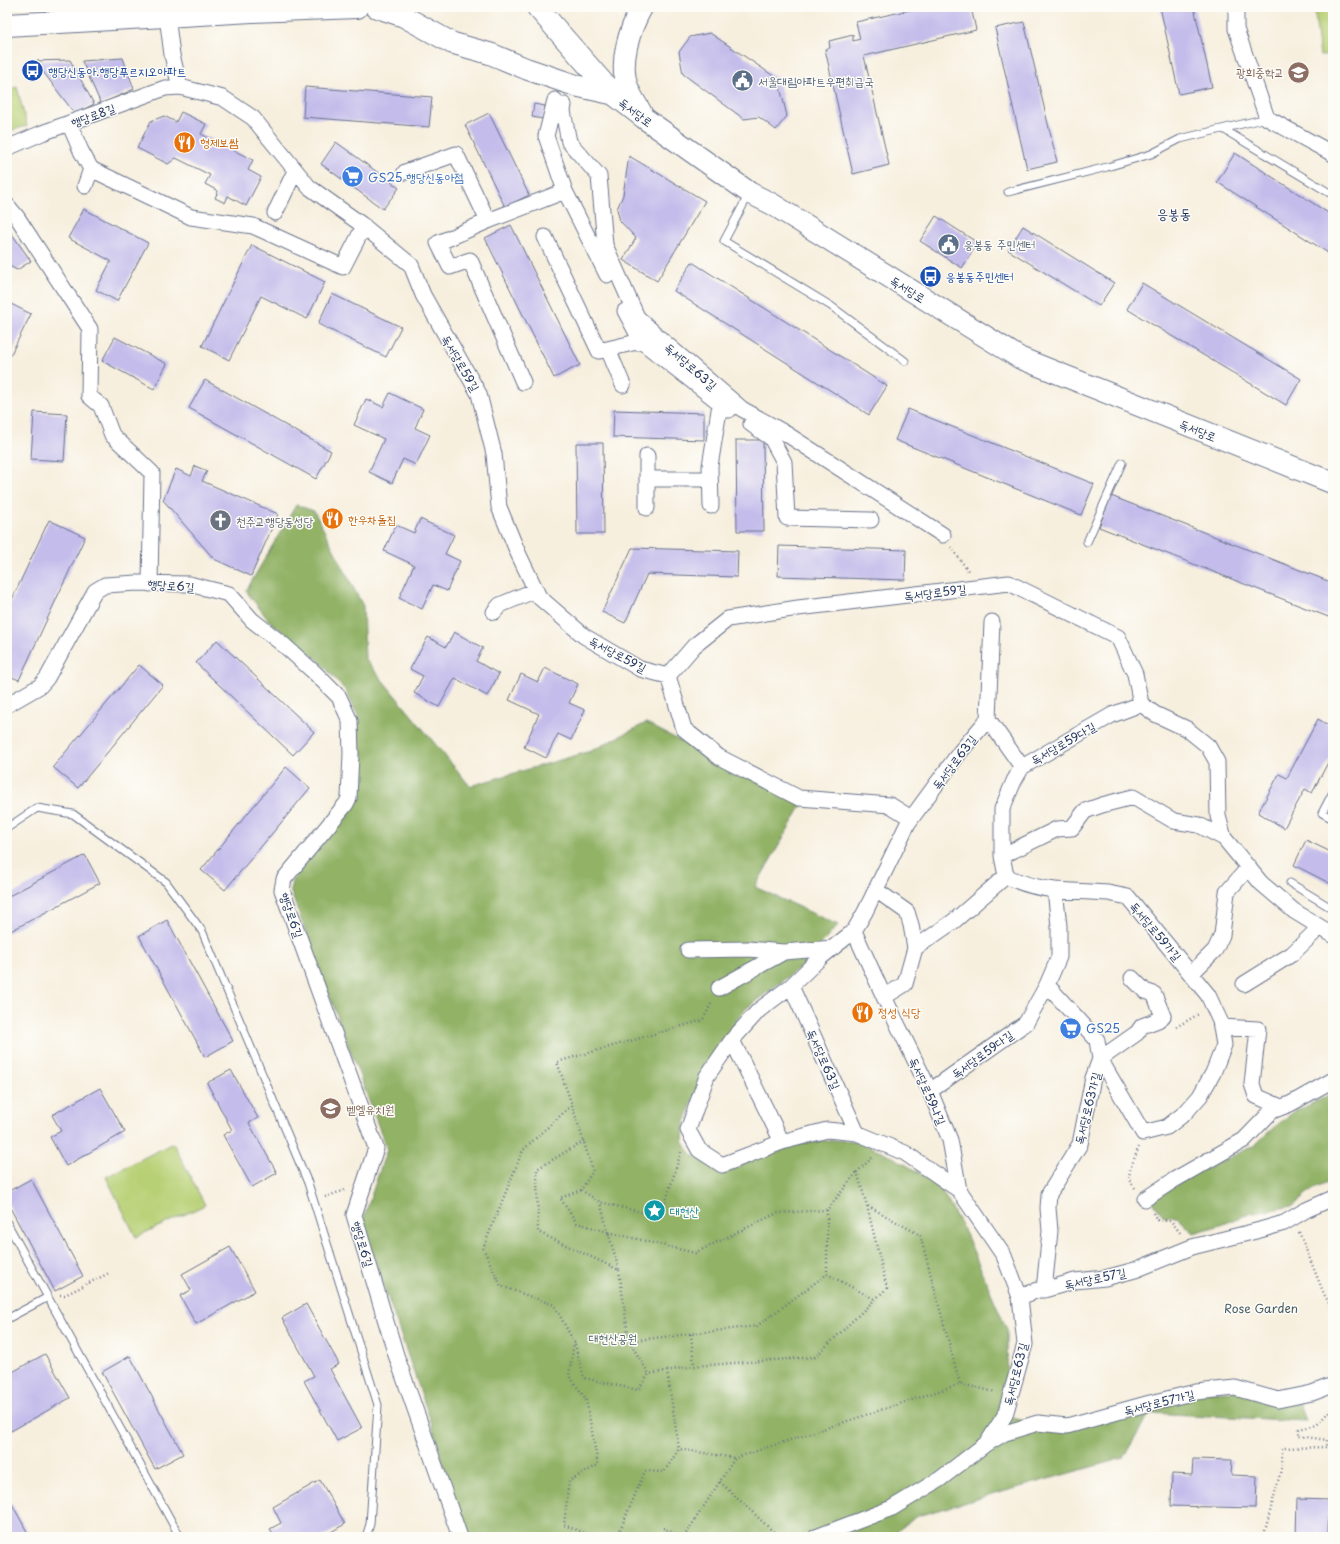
<svg xmlns="http://www.w3.org/2000/svg" width="1340" height="1544" viewBox="0 0 1340 1544" font-family="'Playpen Sans','Poor Story',sans-serif">
<rect width="100%" height="100%" fill="#fdfcf7"/>
<filter id="ink" filterUnits="userSpaceOnUse"><feTurbulence type="fractalNoise" baseFrequency=".025" numOctaves="2"/><feDisplacementMap in="SourceGraphic" scale="8" xChannelSelector="R" yChannelSelector="G"/><feConvolveMatrix kernelMatrix="1 2 1 2 8 2 1 2 1" color-interpolation-filters="sRGB"/></filter>
<filter id="wash" filterUnits="userSpaceOnUse"><feTurbulence type="fractalNoise" baseFrequency=".012" numOctaves="4" result="noise"/><feDisplacementMap in="SourceGraphic" scale="16" xChannelSelector="R" yChannelSelector="G"/><feGaussianBlur stdDeviation="0.9" result="paint"/><feColorMatrix in="noise" values="0 0 0 0 0 0 0 0 0 0 0 0 0 0 0 0 0 1.4 0 .05"/><feComposite in="paint" operator="in"/></filter>
<g filter="url(#wash)">
<rect width="100%" height="100%" fill="#f7efde"/>
<path fill="#b8d074" stroke="#6a8069" d="M1314 7H1333V55L1320 56Z
M17 87 27 126 7 131V90Z
M173 1143 205 1205 136 1237 106 1177Z"/>
<path fill="#92b266" stroke="#567062" d="M296 505 314 511 363 606 365 659 470 786 591 751 646 723 802 805 755 887 838 925 803 965 743 1011 705 1066 684 1125 683 1141 691 1154 726 1173 780 1147 830 1140 857 1141 888 1154 938 1184 966 1234 1007 1330 1008 1417 1067 1431 1185 1392 1296 1390 1306 1421 1150 1413 1123 1458 917 1516 896 1532 894 1537H464L431 1422 362 1223 387 1149 290 890 292 881 355 791 358 716 346 691 318 660 269 621 246 591Z
M1333 1091V1180L1316 1187 1293 1206 1249 1214 1221 1225 1194 1233 1177 1217H1164L1153 1201 1190 1175 1223 1161 1255 1145 1272 1129 1295 1111 1324 1098Z"/>
<g id="blocks">
<path fill="#c4bdeb" d="M923 7H971L976 30 864 56 889 165 853 174 825 49 830 48 829 41 853 35V41L860 39 856 22Z
M1160 7H1194L1212 87 1179 94Z
M1024 22 1057 162 1027 169 995 28Z
M710 33 778 79 787 116 776 130 759 117 744 119 683 74 679 52 690 37Z
M123 58 134 89 101 104 82 61Z
M70 60 94 104 75 114 35 61Z
M305 87 432 97 429 127 303 117Z
M534 104 545 106 543 119 532 117Z
M181 112 206 124 201 134 253 160 248 170 261 177 246 206 228 196 225 203 215 198 218 191 205 184 210 175 176 158 168 164 137 148 151 121 164 116 176 122Z
M489 113 529 195 505 207 465 125Z
M336 142 399 188 383 209 321 164Z
M1235 153 1333 216V256L1217 182Z
M629 156 705 201 657 281 623 260 636 238 620 221 617 209 623 195Z
M84 209 148 243 117 301 96 290 111 261 68 238Z
M936 216 978 243 962 268 920 241Z
M511 225 580 365 554 378 485 238Z
M1023 226 1114 283 1099 306 1008 250Z
M7 227 31 261 17 270 7 265Z
M252 245 325 282 307 319 261 296 229 360 202 346Z
M692 262 887 386 869 415 674 291Z
M1142 283 1301 379 1286 405 1127 309Z
M332 294 401 327 386 357 318 324Z
M7 302 31 314 7 362Z
M115 337 167 364 154 389 102 361Z
M205 380 331 451 316 479 189 408Z
M390 393 423 409 415 428 430 435 416 465 403 459 392 483 369 472 384 439 354 425 366 399 383 407Z
M908 409 1094 484 1081 515 895 440Z
M614 410 704 413V440L613 437Z
M34 412 67 414 64 461 31 459Z
M736 440H763L764 531H737Z
M576 443H603L604 534H577Z
M195 466 207 471 202 481 278 514 251 576 214 559 163 500 176 469 191 476Z
M1111 496 1333 583V612L1331 618 1099 527Z
M420 519 454 535 445 554 460 561 447 591 433 585 422 609 399 598 414 565 384 551 396 525 414 533Z
M49 520 85 537 19 680 7 675V610Z
M779 546 906 550 905 580 778 576Z
M632 548 738 551 737 577 647 574 625 623 602 612Z
M454 632 483 648 476 661 499 674 487 696 455 678 439 707 414 693 423 676 410 669 428 637 446 647Z
M217 640 314 732 293 755 196 663Z
M139 665 163 685 78 788 53 767Z
M545 668 578 684 569 703 585 710 571 740 558 734 546 758 524 747 539 714 509 700 521 674 538 682Z
M1318 719 1333 728V753L1312 793 1305 789 1284 828 1258 813 1279 774 1287 778Z
M286 767 310 788 225 890 201 870Z
M1306 840 1333 853V885L1294 865Z
M85 855 100 883 7 933V897Z
M167 920 233 1041 205 1057 139 936Z
M231 1070 258 1118 249 1123 277 1173 252 1187 223 1135 232 1130 207 1083Z
M100 1088 125 1132 66 1166 50 1137 61 1131 52 1115Z
M31 1179 83 1276 55 1291 7 1202V1192Z
M230 1247 255 1291 196 1324 180 1296 191 1290 182 1274Z
M306 1304 339 1364 330 1369 362 1428 337 1441 304 1381 314 1376 282 1318Z
M45 1354 70 1398 11 1431 7 1424V1375Z
M130 1356 183 1454 155 1469 102 1372Z
M1193 1459 1232 1460 1231 1475 1257 1476 1256 1508 1171 1506 1172 1474 1192 1475Z
M320 1480 345 1524 322 1537H274L270 1529 281 1523 273 1507Z
M7 1495 30 1537H7Z
M1297 1499 1329 1500 1328 1537H1296Z"/>
</g>
</g>
<g filter="url(#ink)">
<use href="#blocks" fill-opacity="0" stroke="#68728b" stroke-width="1"/>
<g fill="none" stroke-linecap="round" stroke-linejoin="round">
<defs>
<path id="lane" d="M1223 129 1333 195
M1008 192 1107 167 1151 154 1180 139 1267 118
M749 194 724 241 831 306 905 361
M1087 542 1122 463
M1333 792 1322 813 1333 819
M7 828 37 808 73 814 166 882 202 931 308 1183 378 1405 370 1524 366 1537
M1290 883 1333 909
M7 1223 180 1537
M7 1319 48 1297"/>
<path id="street" d="M1236 7V29L1267 118 1333 154
M167 16 172 55 180 87 223 98 253 118 309 187 361 224 411 265 423 295 479 394 494 454 499 507 518 553 539 597 584 636 640 669 668 676 694 646 728 619 798 608 1009 583 1118 637 1135 674 1141 704 1155 714 1187 729 1208 746 1217 762 1218 816 1224 838 1261 883 1294 911 1333 935
M555 100 546 136 565 191 607 275
M564 105 563 111 569 142 599 176 605 245 637 317 664 342 742 409 785 433 943 535
M69 123 81 151 91 169 191 217 253 226 343 267 364 226
M7 148 42 133 165 88 180 87
M405 172 456 154 488 221
M85 186 91 169
M7 205 17 217 90 329 89 396 101 406 112 435 152 473 150 584
M275 213 295 171
M545 237 599 351 641 341
M625 311 641 341 729 410
M608 349 623 385
M523 382 470 260 450 267 438 243 488 221 565 191
M751 424 771 438 784 462 787 518 871 520
M648 479H710
M711 506 710 466 720 404
M647 508V456
M494 612 500 605 536 590
M668 676 684 729 719 757 799 798 890 805 911 818
M7 705 40 686 47 678 95 591 105 585 137 583 189 584 229 594 252 620 285 646 315 673 339 697 350 721 351 754 349 798 346 804 284 879 282 890 376 1148 354 1215 396 1355 460 1537
M988 719 1022 767
M1002 856 1057 829 1072 828 1085 811 1102 805 1133 797 1174 821 1199 825 1224 838
M1006 876 1002 856V809L1014 781 1022 767 1112 715 1141 704
M876 890 907 912 911 925 915 948
M1055 890 1108 893 1128 897 1208 995 1220 1021 1224 1045 1213 1073 1200 1096 1185 1113 1167 1127 1143 1133 1100 1059 1137 1033 1142 1026 1158 1020 1163 1016 1154 994 1145 991 1132 978
M854 931 884 997 930 1091 950 1140 959 1190
M688 950 748 949 784 952
M1191 974 1215 950 1222 935 1227 892 1249 867
M1244 984 1292 954 1320 927
M791 986 857 1133
M719 988 784 952 833 948
M884 997 905 984 915 948 954 921 1006 876
M1221 1027 1258 1029 1252 1084 1256 1096 1281 1107
M732 1040 782 1142
M930 1091 1026 1023 1047 985 1059 957V926L1055 890C1037 888 1022 884 1006 876
M1145 1199 1174 1180 1244 1140 1272 1111 1290 1104 1333 1080
M1044 1290 1050 1231 1048 1208 1049 1194 1080 1144 1093 1078 1100 1059 1097 1040 1047 985
M1020 1297 1038 1290H1044L1075 1281 1105 1278 1135 1270 1192 1247 1260 1230 1284 1223 1306 1210 1333 1198
M988 1443 1005 1433 1038 1423 1067 1426 1150 1403 1196 1392 1235 1388 1278 1400 1312 1393 1333 1385
M816 1537 892 1508 940 1479 987 1443 1005 1415 1025 1344 1020 1297 1004 1256 959 1190 905 1153 857 1133 827 1130 782 1142 722 1165 699 1150 688 1130 707 1076 732 1040 759 1010 791 986 820 958 854 931 865 912 908 823 960 752 988 719 992 622"/>
<path id="secondary" d="M376 7 403 16 452 43 491 54 527 69 577 86 613 94
M537 7 613 94 644 118 750 193 772 204 1020 358 1333 483
M641 112C636 104 631 96 628 88 618 63 630 28 642 7"/>
<path id="primary" d="M7 25 252 11 357 7"/>
</defs>
<use href="#lane" stroke="#68728b" stroke-width="9"/>
<use href="#street" stroke="#68728b" stroke-width="17"/>
<use href="#secondary" stroke="#68728b" stroke-width="23"/>
<use href="#primary" stroke="#68728b" stroke-width="24"/>
<path stroke="#68728b" stroke-width="2.5" stroke-dasharray="1 3" stroke-linecap="butt" d="M951 547 969 572
M1176 1027 1199 1014
M572 1105 593 1171 581 1190 600 1202 661 1217 681 1152
M584 1141 537 1169 538 1232 619 1270 608 1232 695 1253 777 1213 827 1210 857 1172
M1135 1188 1129 1180 1130 1169 1139 1147
M581 1190 560 1198 577 1223 608 1232 600 1202
M325 1197 345 1190
M868 1206 920 1235 960 1384
M827 1210V1274L876 1300
M1153 1213 1157 1220 1171 1221 1181 1234
M1299 1232 1324 1294 1333 1310
M619 1270 629 1341 757 1326 827 1274
M60 1295H65L109 1273
M691 1334 694 1366
M629 1341 649 1374
M575 1344 584 1378 638 1390 649 1374 694 1366 815 1357 887 1288 867 1206 857 1172 873 1157
M667 1371 679 1449
M720 1482 779 1537
M663 1528 683 1537
M1265 1531 1282 1466V1448L1327 1447V1440L1299 1436V1429L1317 1425 1333 1407
M595 1537 564 1525 569 1481 598 1465 586 1399 569 1376 574 1342 554 1305 501 1286 483 1248 523 1150 572 1105 557 1062 703 1020 712 1002
M617 1537 645 1471 664 1472 679 1449 735 1458
M684 1537 735 1458 960 1384 996 1392"/>
<use href="#lane" stroke="#fff" stroke-width="7"/>
<use href="#street" stroke="#fff" stroke-width="15"/>
<use href="#secondary" stroke="#fff" stroke-width="21"/>
<use href="#primary" stroke="#fff" stroke-width="22"/>
</g>
</g>
<defs>
<symbol id="bus-disc" viewBox="-11 -11 22 22"><circle r="9.5" fill="#1a4fb4" stroke="#fdfcf7"/><path d="M-5-6H5V4H4V6H2V4H-2V6H-4V4H-5ZM-3.5-4V0h7V-4ZM-3.5 1.2v1.5H-2V1.2ZM2 1.2v1.5H3.5V1.2Z" fill="#fff"/></symbol>
<symbol id="school-disc" viewBox="-11 -11 22 22"><circle r="9.5" fill="#8d6e63" stroke="#fdfcf7"/><path d="M0-5L7-2L0 1L-7-2ZM-4 1L0 2.5L4 1V4Q0 6-4 4Z" fill="#fff"/></symbol>
<symbol id="civic-disc" viewBox="-11 -11 22 22"><circle r="9.5" fill="#5c6f8a" stroke="#fdfcf7"/><path d="M-.6-6.5H3V-4.5H.6V-3L4-1V1h2V6H-6V1h2V-1L-.6-3ZM-1.2 2.5V6h2.4V2.5Z" fill="#fff"/></symbol>
<symbol id="restaurant-disc" viewBox="-11 -11 22 22"><circle r="9.5" fill="#e8710a" stroke="#fdfcf7"/><path d="M-5-6h1v4h1v-4h1v4h1v-4h1v5L-1.5 .5V6h-2V.5L-5-1ZM5-6V6H3V1.5H1.5Q1.5-4 5-6Z" fill="#fff"/></symbol>
<symbol id="supermarket-disc" viewBox="-11 -11 22 22"><circle r="9.5" fill="#3f7fe0" stroke="#fdfcf7"/><path d="M-6-5.5h2.5l.6 2H6L4.5 2H-2.5L-4.4-4H-6ZM-1.5 3.2a1.3 1.3 0 1 0 .1 0ZM3 3.2a1.3 1.3 0 1 0 .1 0Z" fill="#fff"/></symbol>
<symbol id="church-disc" viewBox="-11 -11 22 22"><circle r="9.5" fill="#6b7280" stroke="#fdfcf7"/><path d="M-1.2-6h2.4v3.5h3.3v2.4h-3.3V6h-2.4V-.1h-3.3v-2.4h3.3Z" fill="#fff"/></symbol>
<symbol id="sight-disc" viewBox="-11 -11 22 22"><circle r="9.5" fill="#0f9aa8" stroke="#fdfcf7"/><path d="M0-6L1.8-2.2L6-1.7L2.9 1.2L3.7 5.4L0 3.3L-3.7 5.4L-2.9 1.2L-6-1.7L-1.8-2.2Z" fill="#fff"/></symbol>
</defs>
<g fill-rule="evenodd">
<use href="#bus-disc" x="20" y="58" width="25" height="25"/>
<use href="#school-disc" x="1286" y="60" width="25" height="25"/>
<use href="#civic-disc" x="730" y="68" width="25" height="25"/>
<use href="#restaurant-disc" x="172" y="130" width="25" height="25"/>
<use href="#supermarket-disc" x="340" y="164" width="25" height="25"/>
<use href="#civic-disc" x="936" y="232" width="25" height="25"/>
<use href="#bus-disc" x="918" y="264" width="25" height="25"/>
<use href="#restaurant-disc" x="320" y="506" width="25" height="25"/>
<use href="#church-disc" x="208" y="508" width="25" height="25"/>
<use href="#restaurant-disc" x="850" y="1000" width="25" height="25"/>
<use href="#supermarket-disc" x="1058" y="1016" width="25" height="25"/>
<use href="#school-disc" x="318" y="1096" width="25" height="25"/>
<use href="#sight-disc" x="642" y="1198" width="25" height="25"/>
</g>
<g text-anchor="middle" dominant-baseline="central" stroke-width="3" stroke-linejoin="round" paint-order="stroke">
<g font-size="12" fill="#164399" stroke="#fdfcf7" text-anchor="start">
<text x="48" y="71">행당신동아.행당푸르지오아파트</text>
<text x="946" y="276">응봉동주민센터</text>
</g>
<g font-size="12" fill="#785e54" stroke="#fdfcf7" text-anchor="end">
<text x="1284" y="72">광희중학교</text>
<text x="346" y="1109" text-anchor="start">벧엘유치원</text>
</g>
<g font-size="12" fill="#4e5e75" stroke="#fdfcf7" text-anchor="start">
<text x="758" y="81">서울대림아파트우편취급국</text>
<text x="964" y="244">응봉동 주민센터</text>
</g>
<g font-size="12" fill="#1b2f5e" stroke="#fdfcf7">
<text transform="translate(636 112) rotate(37)">독서당로</text>
<text transform="translate(93 115) rotate(-20)">행당로8길</text>
<text transform="translate(908 289) rotate(32)">독서당로</text>
<text transform="translate(461 363) rotate(60)">독서당로59길</text>
<text transform="translate(691 366) rotate(41)">독서당로63길</text>
<text transform="translate(1198 430) rotate(22)">독서당로</text>
<text transform="translate(171 585) rotate(4)">행당로6길</text>
<text transform="translate(935 592) rotate(-7)">독서당로59길</text>
<text transform="translate(618 654) rotate(28)">독서당로59길</text>
<text transform="translate(1063 743) rotate(-30)">독서당로59다길</text>
<text transform="translate(954 762) rotate(-53)">독서당로63길</text>
<text transform="translate(292 915) rotate(71)">행당로6길</text>
<text transform="translate(1156 931) rotate(50)">독서당로59가길</text>
<text transform="translate(982 1054) rotate(-36)">독서당로59다길</text>
<text transform="translate(824 1059) rotate(66)">독서당로63길</text>
<text transform="translate(928 1091) rotate(66)">독서당로59나길</text>
<text transform="translate(1087 1108) rotate(-76)">독서당로63가길</text>
<text transform="translate(363 1244) rotate(73)">행당로6길</text>
<text transform="translate(1095 1278) rotate(-12)">독서당로57길</text>
<text transform="translate(1015 1374) rotate(-76)">독서당로63길</text>
<text transform="translate(1159 1402) rotate(-14)">독서당로57가길</text>
</g>
<g font-size="12" fill="#c56008" stroke="#fdfcf7" text-anchor="start">
<text x="200" y="142">형제보쌈</text>
<text x="348" y="519">한우차돌집</text>
<text x="878" y="1012">정성 식당</text>
</g>
<g font-size="12" fill="#366cbe" stroke="#fdfcf7" text-anchor="start">
<text x="368" y="177">GS25 행당신동아점</text>
<text x="1086" y="1028">GS25</text>
</g>
<g font-size="12" fill="#5b616d" stroke="#fdfcf7" text-anchor="start">
<text x="236" y="521">천주교행당동성당</text>
</g>
<g font-size="12" fill="#0d838f" stroke="#fdfcf7" text-anchor="start">
<text x="670" y="1211">대현산</text>
</g>
<g font-size="12" fill="#4a5f65" stroke="#fdfcf7">
<text x="1261" y="1308">Rose Garden</text>
<text x="613" y="1338">대현산공원</text>
</g>
<g font-size="14" fill="#1b2f5e" stroke="#fdfcf7">
<text x="1174" y="213">응봉동</text>
</g>
</g>
<rect width="1340" height="1544" fill="none" stroke="#fdfcf7" stroke-width="24"/>
</svg>
